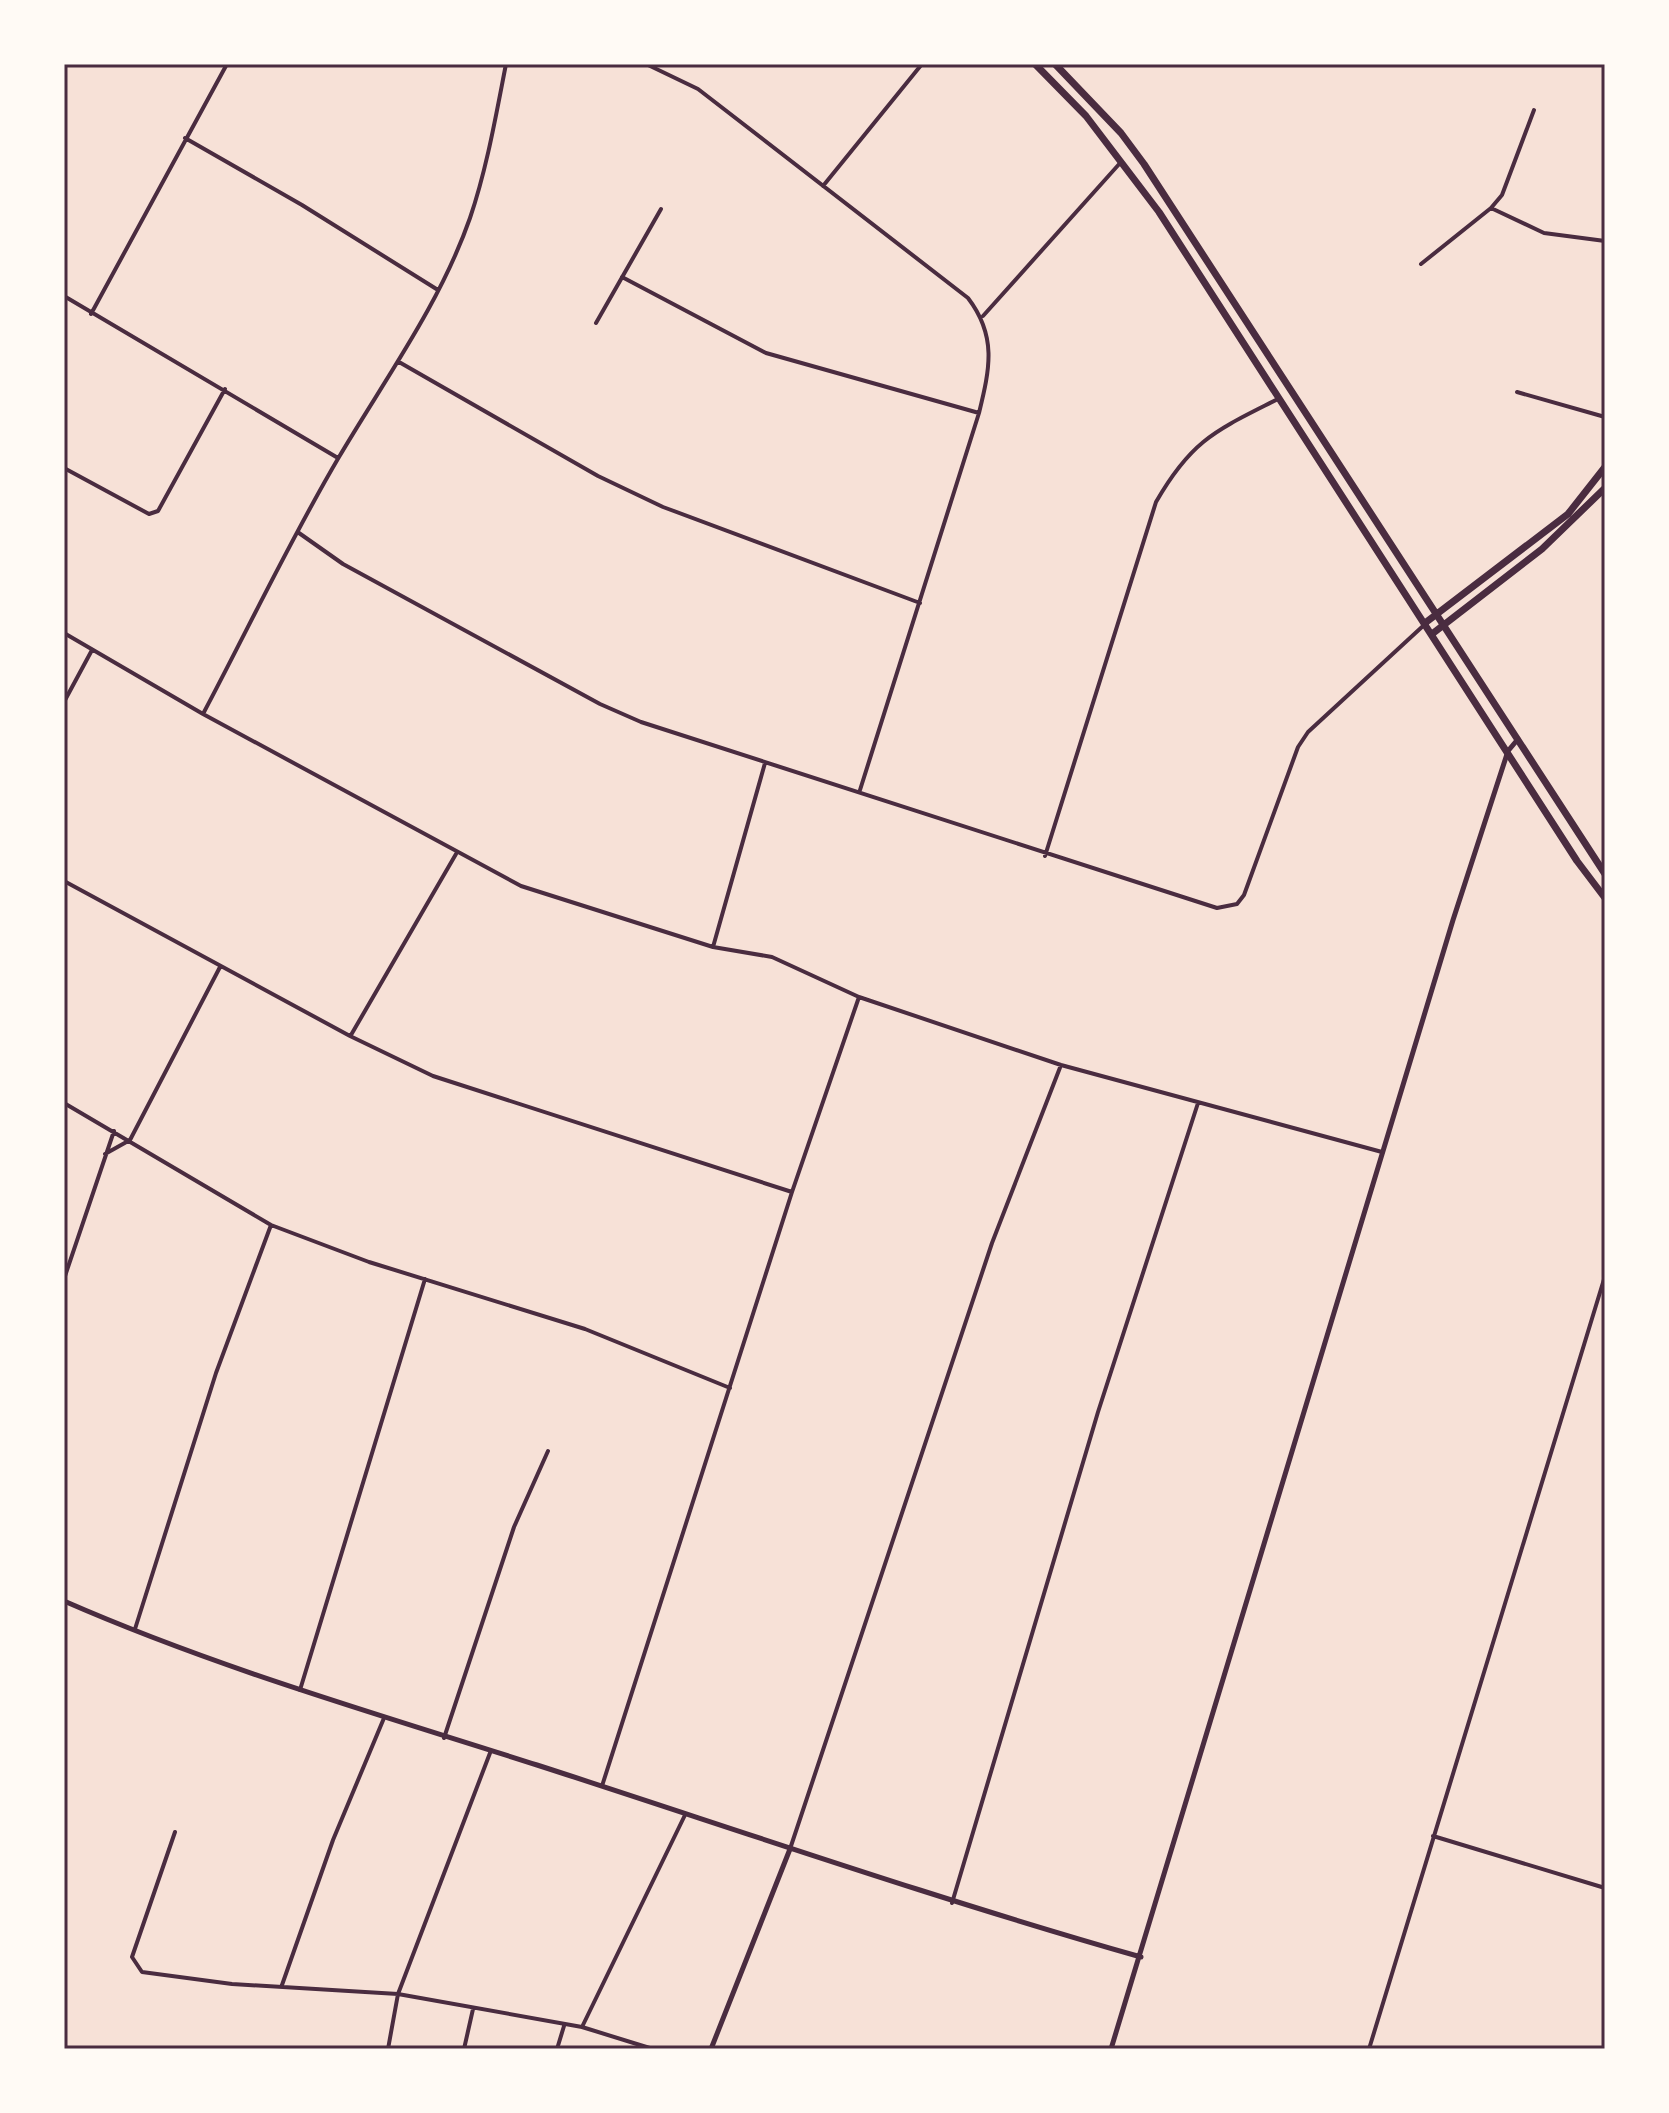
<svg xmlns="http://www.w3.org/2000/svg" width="1669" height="2113" viewBox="0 0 1669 2113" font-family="Raleway,sans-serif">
<rect width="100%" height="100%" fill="#f7e1d7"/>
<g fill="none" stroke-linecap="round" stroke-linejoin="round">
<path stroke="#4a2c40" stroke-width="4" d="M646 64 698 89 968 298C997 336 990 368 979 413L860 790
M185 138 302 205 438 290
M823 186 922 64
M1491 208 1544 233 1605 241
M1421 264 1491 208 1502 195 1534 110
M622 277 766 353 979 413
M64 296 338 458
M91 314 227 64
M983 316 1121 162
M596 323 661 209
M399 362 598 476 663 507 920 603
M1517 392 1605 417
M64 468 149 514 158 511 225 389
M299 533 343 564 600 704 641 722 1217 908 1237 904 1244 895 1298 747 1308 732 1423 626
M64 633 203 714 521 886 713 947 772 957 859 997 1061 1065 1382 1152
M64 702 92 650
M203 714C248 629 290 540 339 457 385 379 440 304 470 218 487 168 496 115 506 64
M1045 856 1156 502C1192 439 1217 430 1278 399
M64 881 350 1036 433 1076 792 1192
M713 947 765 763
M351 1035 456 854
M64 1103 271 1225 369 1262 585 1329 730 1388
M105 1154 130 1140 220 967
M64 1279 114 1131
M135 1629 216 1373 271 1225
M300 1690 425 1279
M444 1738 514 1527 548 1451
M602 1786 792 1192 859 997
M175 1832 132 1957 142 1972 232 1984 398 1994 582 2027 653 2049
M1433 1836 1605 1888
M790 1849 992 1243 1061 1065
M952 1903 1098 1412 1198 1103
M282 1985 333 1840 384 1718
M582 2027 685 1815
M388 2049 398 1994 490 1753
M464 2049 473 2009
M557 2049 564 2026
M1369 2049 1605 1276"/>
<path stroke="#4a2c40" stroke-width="5" d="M64 1601C217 1668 378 1714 537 1765 738 1830 937 1899 1141 1957
M711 2049 790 1849
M1111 2049 1453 920 1508 751 1518 739"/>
<path stroke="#4a2c40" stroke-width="7" d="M1035 64 1086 116 1159 212 1577 861 1605 898
M1055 64 1121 133 1144 164 1605 874
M1425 623 1568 514 1605 467
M1432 634 1542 549 1605 488"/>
</g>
<rect width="1669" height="2113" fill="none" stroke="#fffaf5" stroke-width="132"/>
<rect x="66" y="66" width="1537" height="1981" fill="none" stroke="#4a2c40" stroke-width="3"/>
</svg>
